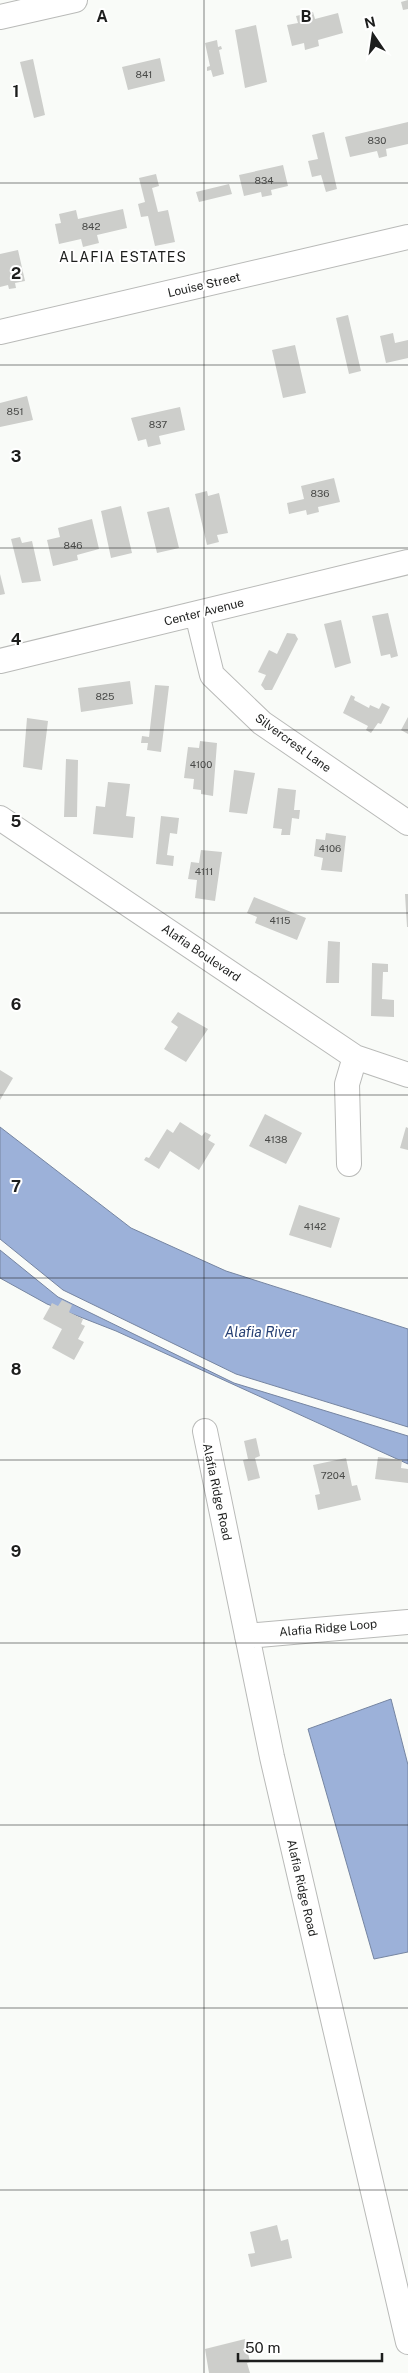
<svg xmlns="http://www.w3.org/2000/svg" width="408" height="2373" viewBox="0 0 408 2373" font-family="'Public Sans',sans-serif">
<rect width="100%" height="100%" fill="#f9fbf8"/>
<path fill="#9cb1d9" stroke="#7685a1" d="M0 1127 131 1228 226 1271 408 1329V1427L236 1374 63 1290 0 1239Z
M0 1250 58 1297 234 1383 408 1436V1464L116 1331 47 1304 0 1278Z
M391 1699 408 1765V1952L374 1959 308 1729Z"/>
<path fill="#cdcecb" d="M408 0V9L403 10 401 2Z
M313 12 315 19 338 13 343 33 318 40 319 46 305 50 304 43 292 46 287 25 298 23 296 16Z
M256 25 267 82 245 88 235 30Z
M217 40 218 47 221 46 222 49 219 50 224 74 213 77 211 70 207 71V67L210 66 205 43Z
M160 58 165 81 128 90 122 67Z
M33 59 45 115 34 118 20 62Z
M408 122V144L386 149 387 156 379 158 377 151 350 157 345 137Z
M324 132 337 189 326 192 321 175 312 177 308 161 318 159 312 135Z
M283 165 288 186 271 190 272 195 262 197 261 192 244 196 239 175Z
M156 174 159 186 152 188 158 212 168 210 175 242 155 246 148 216 141 217 138 204 145 202 139 178Z
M229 184 232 194 199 202 196 192Z
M123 209 127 228 97 235 99 243 83 247 81 239 59 244 55 224 61 223 59 214 76 210 78 219Z
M18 250 25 281 15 283 16 288 9 289 8 285 0 287V254Z
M348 315 361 371 349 374 336 318Z
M393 333 395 343 408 340V358L386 363 380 336Z
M295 345 306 393 283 398 272 350Z
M27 396 33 420 0 427V403Z
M180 407 185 430 159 436 161 444 148 447 146 439 138 441 131 418Z
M334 478 340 502 318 507 319 512 307 515 306 510 289 514 287 503 304 499 301 486Z
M207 491 208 496 219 493 228 533 217 535 219 542 207 545 195 494Z
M121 506 132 553 111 558 101 511Z
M169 507 179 548 157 553 147 512Z
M92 519 99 549 77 555 78 560 53 566 47 540 60 537 58 528Z
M20 537 22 543 32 541 41 581 22 583 11 539Z
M0 574 5 594 0 595Z
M388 613 398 656 391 658 390 654 381 656 372 616Z
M341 620 351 663 335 668 324 624Z
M287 633 295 634 298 639 272 690H265L261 685 266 675 258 672 269 650 277 654Z
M130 681 133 704 81 712 78 688Z
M155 685 169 686 161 752 147 750 148 743H141L142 736 149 737Z
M351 695 355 697 354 700 369 708 370 705 379 709 382 703 390 707 381 724 378 723 371 733 366 730 368 726 343 713Z
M408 717V734L401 730Z
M27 718 48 721 42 770 23 767Z
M200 741 217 743 213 796 201 794V790L193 789 194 779 184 778 188 747 199 748Z
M66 759 78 760 77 817H64Z
M234 770 255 773 247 814 229 812Z
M108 782 130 784 126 816 135 817 133 838 93 834 96 806 105 807Z
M278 788 296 790 294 810H300L299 819 292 818 290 835H281L282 829 273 828Z
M161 816 179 818 177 834 170 833 167 855 174 856 173 866 156 864Z
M326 833 346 836 342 872 321 870 323 858 314 856 316 839 325 840Z
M201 850 222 852 215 901 195 898 197 880 188 879 191 862 199 863Z
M405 894H408V927H407Z
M254 897 306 918 297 940 255 923 257 917 247 913Z
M328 941 340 942 339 983H326Z
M372 963 388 964V972H383L382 999 394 1000V1017L371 1016Z
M178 1012 208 1029 186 1062 164 1049 178 1027 171 1022Z
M0 1070 13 1078 0 1100Z
M265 1114 302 1133 286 1164 249 1146Z
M180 1122 202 1136 205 1132 211 1135 208 1140 215 1144 199 1170 170 1151 159 1169 144 1160 146 1157 149 1158 167 1129 173 1133Z
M406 1127 408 1128V1150L400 1148Z
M299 1205 340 1218 331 1248 289 1235Z
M62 1300 72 1305 69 1312 83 1319 81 1324 85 1326 78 1339 84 1342 74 1360 52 1348 62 1329 43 1319 52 1303 58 1306Z
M256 1438 260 1456 255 1458 260 1478 248 1481 243 1460 248 1459 244 1441Z
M378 1457 402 1460 401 1468 408 1469V1483L375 1479Z
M346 1458 352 1486 357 1485 361 1500 318 1510 315 1495 320 1494 313 1465Z
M277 2225 281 2241 288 2239 292 2258 251 2267 248 2254 255 2253 250 2232Z
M245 2339 250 2362 247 2363 250 2373H209L205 2349Z"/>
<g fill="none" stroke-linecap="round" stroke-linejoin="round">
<defs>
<path id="minor" d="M0 17 75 0
M0 332 408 237
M197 614 212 675 262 723 408 823
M0 661 408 562
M0 818 355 1057 408 1075
M349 1164 347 1084 355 1057
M205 1431 272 1757 408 2342
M247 1636 408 1622"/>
</defs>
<use href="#minor" stroke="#b9bab8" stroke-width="26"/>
<use href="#minor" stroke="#fff" stroke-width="24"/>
</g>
<path fill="none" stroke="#1d1e1d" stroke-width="1" stroke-opacity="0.55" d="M204 0V2373M0 183H408M0 365H408M0 548H408M0 730H408M0 913H408M0 1095H408M0 1278H408M0 1460H408M0 1643H408M0 1825H408M0 2008H408M0 2190H408"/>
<g text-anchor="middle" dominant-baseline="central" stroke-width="4" stroke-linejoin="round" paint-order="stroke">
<g font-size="10" fill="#494a48">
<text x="144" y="74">841</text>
<text x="377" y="140">830</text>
<text x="264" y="180">834</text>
<text x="91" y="226">842</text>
<text x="15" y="411">851</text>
<text x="158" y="424">837</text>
<text x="320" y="493">836</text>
<text x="73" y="545">846</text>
<text x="105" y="696">825</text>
<text x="201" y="764">4100</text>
<text x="330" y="848">4106</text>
<text x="204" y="871">4111</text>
<text x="280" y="920">4115</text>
<text x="276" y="1139">4138</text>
<text x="315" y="1226">4142</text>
<text x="333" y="1475">7204</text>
</g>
<g font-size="12" fill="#1d1e1d" stroke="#fff">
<text transform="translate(204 285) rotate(-13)">Louise Street</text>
<text transform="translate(204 612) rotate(-14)">Center Avenue</text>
<text transform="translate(293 743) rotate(36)">Silvercrest Lane</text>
<text transform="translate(201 953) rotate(34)">Alafia Boulevard</text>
<text transform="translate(217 1492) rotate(78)">Alafia Ridge Road</text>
<text transform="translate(328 1628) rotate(-5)">Alafia Ridge Loop</text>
<text transform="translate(302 1888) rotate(77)">Alafia Ridge Road</text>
</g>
<g font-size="14" letter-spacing="1" fill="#1d1e1d" stroke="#fff">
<text x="123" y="257">ALAFIA ESTATES</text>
</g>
<g font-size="14" font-style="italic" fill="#284174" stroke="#fff">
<text x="261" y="1332">Alafia River</text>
</g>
</g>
<g font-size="16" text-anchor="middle" font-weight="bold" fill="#1d1e1d" stroke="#fff" stroke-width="4" stroke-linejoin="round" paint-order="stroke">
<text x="102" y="22">A</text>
<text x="306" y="22">B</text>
<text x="16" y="97">1</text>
<text x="16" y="279">2</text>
<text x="16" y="462">3</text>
<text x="16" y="645">4</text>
<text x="16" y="827">5</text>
<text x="16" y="1010">6</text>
<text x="16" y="1192">7</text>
<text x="16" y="1375">8</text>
<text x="16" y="1557">9</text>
</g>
<g transform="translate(373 35) rotate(347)" stroke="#ffffff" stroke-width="4" paint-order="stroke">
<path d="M0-4L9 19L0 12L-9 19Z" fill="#1d1e1d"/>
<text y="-8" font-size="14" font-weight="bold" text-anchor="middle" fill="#1d1e1d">N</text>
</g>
<path d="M238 2353v8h144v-8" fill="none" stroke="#1d1e1d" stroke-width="2.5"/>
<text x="245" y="2353" font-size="15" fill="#1d1e1d" stroke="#ffffff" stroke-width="4" paint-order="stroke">50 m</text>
</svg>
